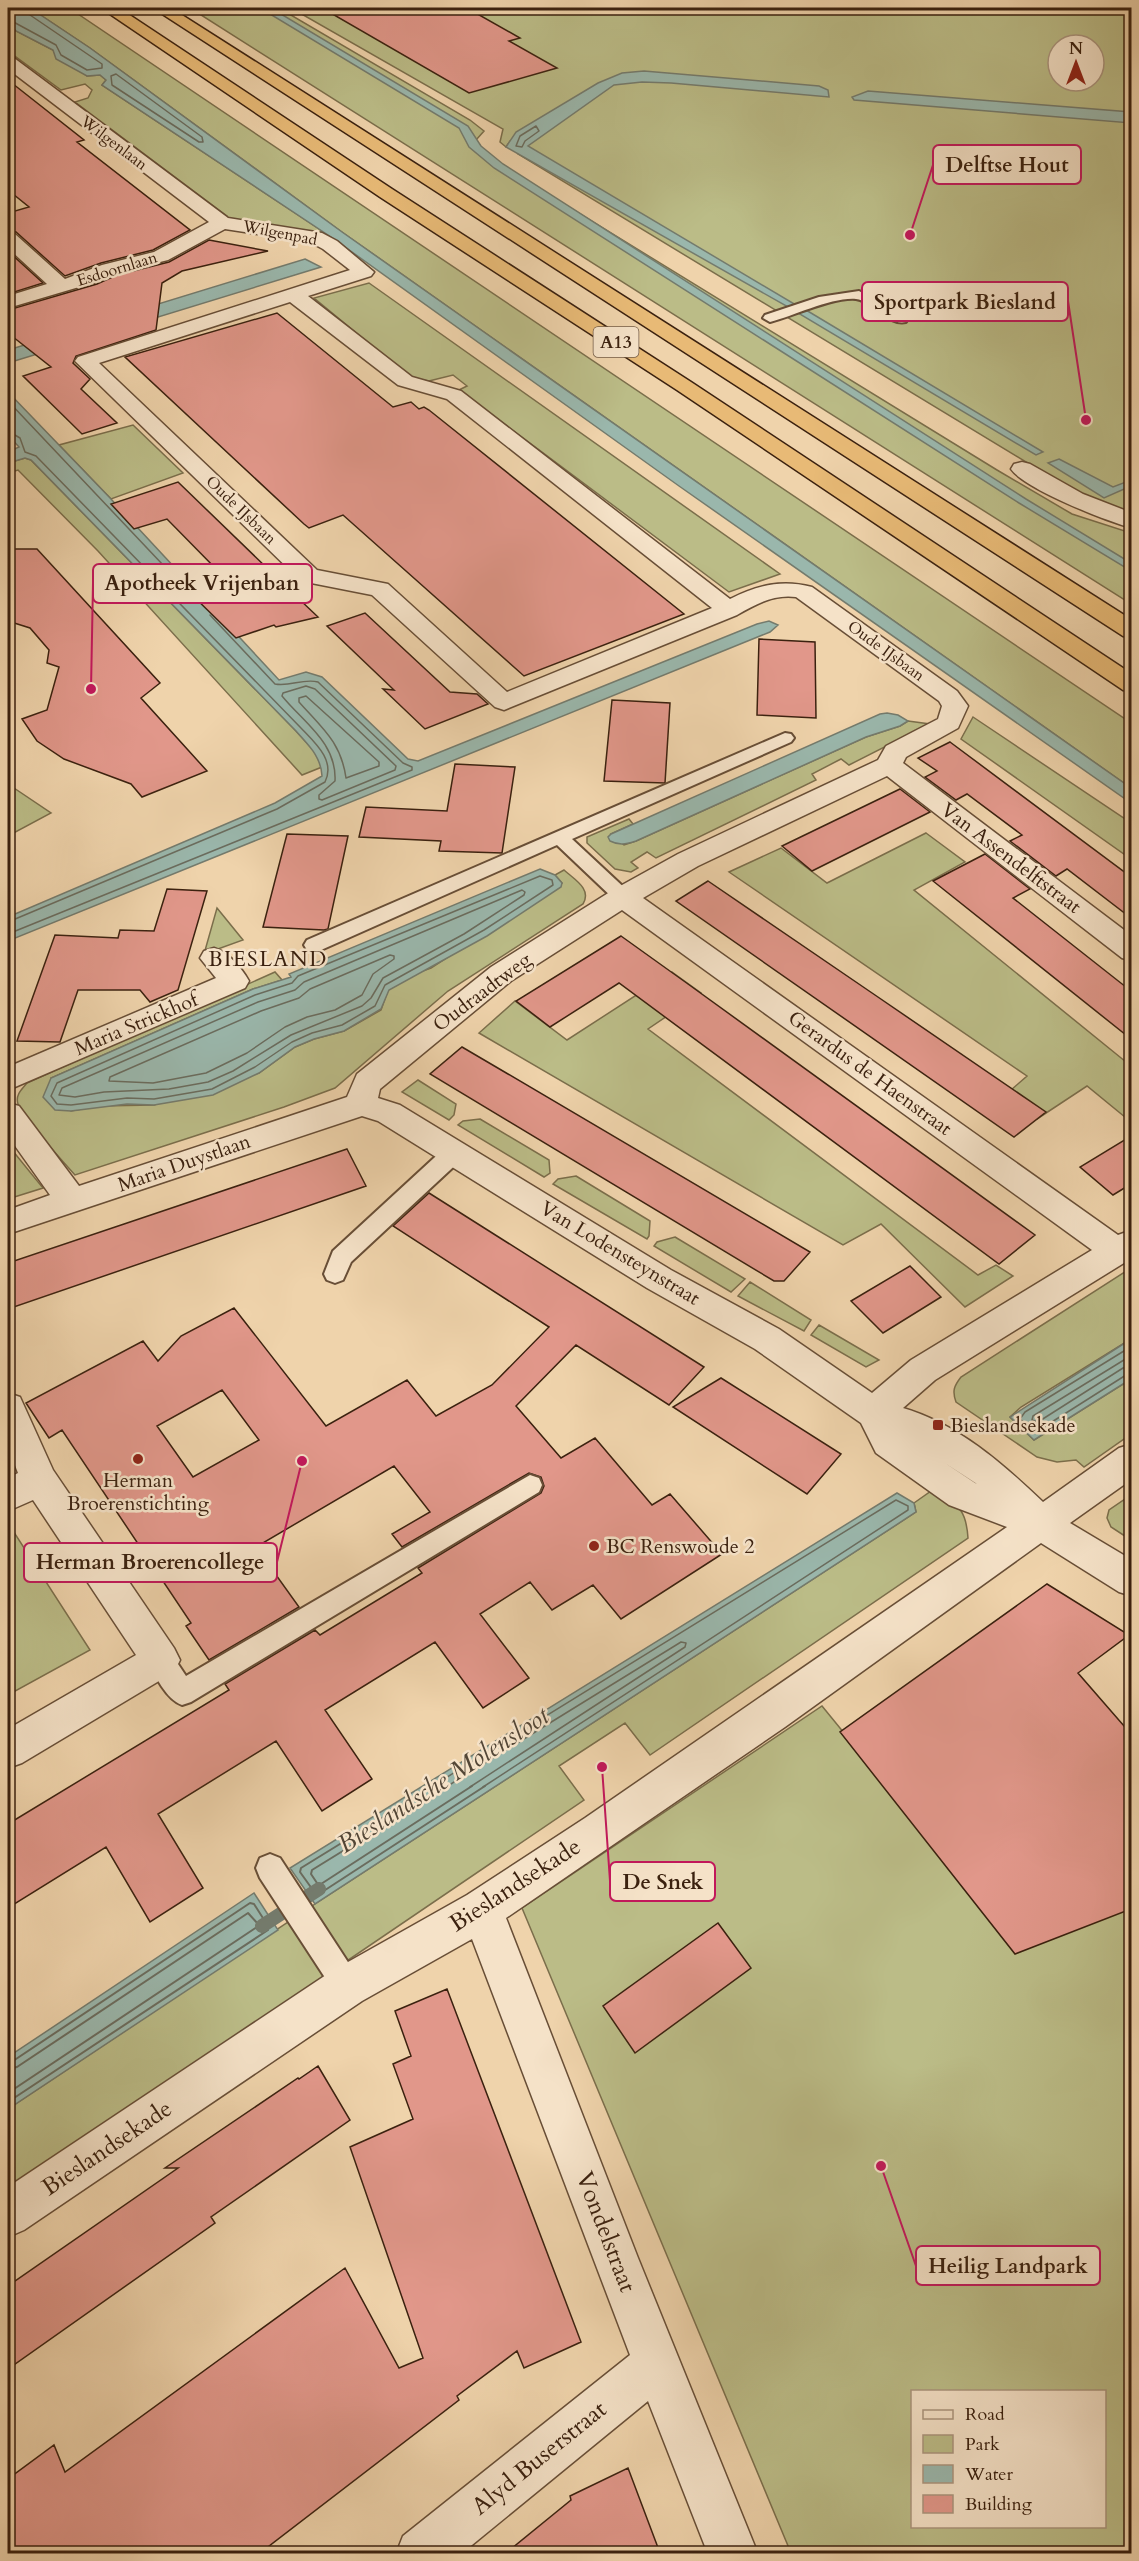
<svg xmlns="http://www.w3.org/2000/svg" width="1139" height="2561" viewBox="0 0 1139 2561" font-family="Cardo,serif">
<rect width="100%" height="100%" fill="#efd3ab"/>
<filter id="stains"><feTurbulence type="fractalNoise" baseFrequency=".00333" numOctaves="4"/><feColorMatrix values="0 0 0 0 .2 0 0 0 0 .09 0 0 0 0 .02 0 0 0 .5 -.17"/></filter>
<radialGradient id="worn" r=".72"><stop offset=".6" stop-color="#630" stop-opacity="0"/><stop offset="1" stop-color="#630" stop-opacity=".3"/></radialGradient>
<path fill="#bbbc87" stroke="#7b6e4b" stroke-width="1.5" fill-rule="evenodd" d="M30 8H69L1131 723V788L342 232 90 48Z
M190 8H279L470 120 484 131 476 140 489 158 997 470 1072 514 1131 533V604Z
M291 8H1131V513L1087 499 518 154 529 144 510 141 506 147 500 142 503 129ZM1058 45H1094V81H1058Z
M8 21 16 31 53 50 87 76 100 75 106 80 102 85 331 237 223 218 227 216 75 102 88 98 92 90 85 84 61 90 8 51Z
M369 283 780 574 729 592 459 390 467 386 453 375 429 381 411 378 314 298Z
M133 425 183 473 111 499 59 445Z
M25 458 31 460 296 731 314 751 322 767 302 775 98 551 18 470 8 473V463Z
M973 717 1131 823V859L961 739Z
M908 721 930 724 849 765 841 759 812 774 816 780 656 858 647 852 631 862 638 868 631 872 615 869 587 843V837L629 819 633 824 611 834 624 845 636 841 866 737 900 726Z
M8 784 51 813 8 836Z
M926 833 965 862 914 890 1131 1066V1122L1087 1086 1037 1119 1003 1097 1027 1076 729 872 781 848 827 883Z
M564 870C575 880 592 889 583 904L448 991 335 1088 284 1107 75 1175C63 1161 22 1118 18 1104 15 1095 22 1089 27 1083L275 972 282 980 253 989 51 1078 71 1111 99 1106 154 1105 259 1073 295 1047 314 1039 344 1031 381 1010 388 990 414 974 431 968 562 883 555 875Z
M217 908 243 940 204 954Z
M672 972 701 993 648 1029 978 1275 996 1265 1013 1276 965 1307 881 1224 843 1245 479 1033 515 1001 567 1040Z
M418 1080 456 1104 454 1115 449 1120 402 1092Z
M480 1119 549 1160 550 1173 544 1177 458 1125 463 1121Z
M8 1145 43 1188 8 1199Z
M576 1176 650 1221 649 1236 647 1239 553 1184 558 1179Z
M675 1237 745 1279 731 1292 654 1246 657 1242Z
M1131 1268V1339L1021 1407 1010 1417 1034 1440 1131 1379V1434L1084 1467 1076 1460 1057 1462 1037 1457 956 1402C952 1391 954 1386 961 1377Z
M750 1282 811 1320 804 1331 738 1296Z
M819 1325 879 1360 866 1367 811 1335Z
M934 1489C958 1506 966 1508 968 1538L650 1755 625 1723 559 1766 584 1800 8 2191V2109L315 1904 916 1512 914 1503Z
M1131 1495V1540L1111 1527 1107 1518 1109 1510Z
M8 1523 90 1650 8 1695Z
M822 1706 1014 1941 1131 1900V2553H791L522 1908ZM912 2392H1104V2526H912Z"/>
<path fill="#9ab7ac" stroke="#747b6d" stroke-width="1.5" d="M8 8H30L90 48 342 232 1131 788V803L679 486 331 237 102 85 106 80 100 75 87 76 56 59 53 50 16 31 8 21Z
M260 8H271L468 126 481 146 503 164 1026 499 1131 563V571L1019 503 494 168 469 147 459 128Z
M644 71 819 86 828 90 829 97 671 83 642 82 614 85 528 146 796 305 788 307 506 147 516 132 598 83 622 73Z
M868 91 1131 112V123L854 100 852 97Z
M305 259 321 267 8 363V350Z
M806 310 1043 452 1036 455 798 313Z
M8 392 111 499 279 680 306 672 322 677 408 759 418 761 757 624 769 621 778 625 770 632 8 941V917L275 803 322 776C321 756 308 745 296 731L31 460 25 458 8 463V452L19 447 8 435Z
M1059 459 1113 487 1131 480V486L1104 498 1048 463Z
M887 713 898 715 908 721 900 726 866 737 636 841C626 844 620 846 610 841L608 837 611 834 880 714Z
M540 869 555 875 562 883 561 887 487 936 389 990 381 1009 344 1031 314 1039 295 1047 259 1073 213 1095 154 1105 127 1104 71 1111 55 1110 43 1097 51 1078 253 989 291 977 289 974Z
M1131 1339V1379L1034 1440 1010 1417Z
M897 1493 914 1503 916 1512 315 1904 290 1868Z
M254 1893 278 1930 8 2109V2057Z"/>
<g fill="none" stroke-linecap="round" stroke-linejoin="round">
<path stroke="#6a6c5e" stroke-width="1.5" d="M8 19 56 45 61 55 87 70 102 68V64L30 15 27 8
M116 74 202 137 203 142H199L112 85 111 76Z
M536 126 539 131 525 141 522 147 516 146 520 136Z
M8 401 181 584
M8 431 20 438 25 452 36 456 300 727C314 742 336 760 325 782L277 809 8 922
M306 686 315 689 396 766 395 770 322 800 319 799V795L335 781C337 743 304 723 282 696L283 693Z
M306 696 379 762V766L346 778C341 742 322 728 299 702V698Z
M540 876 552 880 553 885 484 930 385 985 375 1006 342 1025 312 1033 292 1042 255 1067 212 1089 154 1099 127 1098 71 1105 57 1104 51 1096 57 1083 255 995 292 983 298 976Z
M522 890 525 892 524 895 464 934 383 978 371 998 362 1006 291 1035 233 1071 208 1082 169 1089 104 1092 75 1097 59 1095 62 1088 258 1002 295 990 304 982Z
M8 934 412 770V767L403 763 318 682C303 678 290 687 275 684L210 615
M390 955 394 956V959L373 974 362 995 335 1010 307 1017 285 1027 247 1053 206 1073 153 1083 109 1081 110 1077 261 1011 299 998 310 989Z
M1132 1346 1025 1412 1020 1419 1036 1432 1126 1375 1132 1374
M1132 1355 1033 1416 1032 1420 1038 1422 1123 1368 1132 1366
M431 1787 896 1500 908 1506V1510L483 1787
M446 1787 681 1642 686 1643 685 1647 470 1787"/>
<path stroke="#6a6c5e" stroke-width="2" d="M434 1786 301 1868 300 1872 315 1893 319 1894 485 1786
M448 1786 312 1870 311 1874 317 1883 321 1884 472 1786
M8 2062 13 2061 250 1903 254 1904 268 1926V1930L8 2102
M8 2069 17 2067 248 1913 258 1924 257 1927 8 2093"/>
<path stroke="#747b6d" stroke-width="14" d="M262 1926 319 1889"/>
</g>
<path fill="#e1978a" stroke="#3b210f" stroke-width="1.5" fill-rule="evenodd" d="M322 8H467L520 38 509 41 557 68 469 93Z
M8 80 84 140 77 142 190 230 153 250 101 263 65 276 16 232 8 230V213L29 207 8 190Z
M209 240 268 251 182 271 162 283 156 330 76 356 73 363 90 379 81 389 117 423 82 434 23 376 51 367 8 333V310L97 284 117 275 169 262Z
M8 251 43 283 8 294Z
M277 313 393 407 411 402 419 409 424 407 429 410 684 614 524 676 343 515 309 528 304 524 125 357Z
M178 482 298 598 318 617 276 627 274 625 236 638 182 585 219 572 167 519 134 529 111 504Z
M8 549H37L160 683 141 698 207 771 142 797 131 784 64 759 37 741 22 719 47 710 59 667 47 663 49 650 30 628 11 622 14 609 8 602Z
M365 613 450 692 477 694 488 704 425 729 383 689 394 690 327 626Z
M759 639 815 642 816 718 757 715Z
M612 700 670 703 665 783 604 781Z
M950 742 1131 877V918L1067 869 1056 876 1010 841 1022 835 967 794 956 800 925 777 937 771 918 758Z
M455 764 515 767 502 853 439 851 441 841 359 837 366 807 447 811Z
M900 789 930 812 812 871 782 846Z
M287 834 348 836 328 929 324 930 263 927Z
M985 854 1030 889 1013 898 1131 991V1039L933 881Z
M708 881 875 995 1046 1112 1014 1137 676 901Z
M167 889 207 891 178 990 150 1002 140 990H78L60 1042 17 1041 55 935 118 938 120 930 154 931Z
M621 936 688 984 1035 1235 999 1264 619 983 550 1027 516 1001Z
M462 1047 508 1074 810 1252 784 1281H774L430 1074Z
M1131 1136V1184L1113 1195 1080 1167Z
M347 1149 366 1186 8 1309V1263Z
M429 1193 704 1367 669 1405 576 1345 516 1406 561 1458 595 1438 652 1505 670 1494 722 1554 621 1619 593 1585 552 1610 530 1582 480 1614 529 1678 483 1708 435 1642 325 1710 372 1779 322 1811 276 1741 158 1814 203 1888 150 1922 106 1847 8 1908V1824L229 1690 225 1684 315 1630 320 1635 422 1573 418 1568 541 1493 544 1486 541 1477 529 1473 402 1547 392 1534 430 1512 394 1466 256 1547 299 1607 209 1660 186 1626 191 1623 62 1430 49 1438 26 1403 143 1341 158 1361 181 1336 234 1308 326 1426 407 1380 436 1416 492 1385 549 1327 393 1226ZM222 1390 259 1440 193 1477 157 1426Z
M910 1266 941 1297 883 1333 851 1301Z
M721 1378 841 1454 807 1494 673 1407Z
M1047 1584 1129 1635 1078 1673 1131 1734V1909L1015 1954 840 1732Z
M718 1923 751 1968 635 2053 603 2006Z
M447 1989 581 2342 524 2368 517 2351 457 2396 459 2400 260 2553H8V2479L54 2445 65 2472 345 2268 399 2368 423 2358 350 2147 413 2119 393 2064 411 2056 395 2011Z
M318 2066 350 2120 211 2217 215 2223 8 2369V2286L178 2168H165L298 2078 299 2079Z
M628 2468 660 2553H506L571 2500 570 2496Z"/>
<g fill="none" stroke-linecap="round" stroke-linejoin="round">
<defs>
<path id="lane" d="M859 291 908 319 906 322C887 326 873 301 856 299 832 297 794 316 770 322L763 318 765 315 819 297Z
M785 733 791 734 794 738 791 742 572 839 630 893 632 897 630 901 623 903 616 901 557 845 321 950 314 952 307 950 304 945 307 940Z
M455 1144 463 1146 466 1152 463 1158 351 1262 343 1280 335 1283 327 1280 324 1274 333 1251 447 1146Z
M530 1475 539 1478 542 1485 539 1492 191 1702 182 1705C166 1699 155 1676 148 1660L152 1652 161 1648 170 1652 186 1676Z
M270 1854 280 1858 357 1976 362 1986 357 1996 347 2001 337 1996 260 1878 256 1868 260 1858Z"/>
<path id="street" d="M8 56 14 58 228 218 322 233 337 241 374 272 371 276 308 296 412 377 461 391 730 599C758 585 782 579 812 587L957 691 968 706 958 728 906 757 903 763 1132 936V961L1122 958 887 776 698 866 643 898 1118 1235 1132 1230V1258L935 1380 903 1408C958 1424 1003 1464 1043 1502L1119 1448 1132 1444V1479L1070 1523 1132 1560V1596L1119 1592 1041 1543 785 1727 506 1918 638 2258 758 2554H708L648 2401 461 2554H396L403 2536 630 2355 472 1939 362 2001 24 2230 8 2237V2187L332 1971 467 1895 585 1818 1007 1527 949 1505 876 1453 861 1423 755 1349 647 1288 378 1121 362 1116 8 1234V1210L50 1195 8 1136V1103L19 1106 79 1186 347 1097 357 1074 491 967 613 890 678 854 878 760 886 746 938 719 942 706 939 701 796 597C774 594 756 604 737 615L504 710 495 707 372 595 301 581 75 361 78 357 350 270 323 249 310 242 225 229 168 260 116 273 96 282 8 308V296L47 284 8 248V232L15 234 65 279 102 265 154 252 209 222 8 69ZM290 302 398 385 447 399 712 608 507 692 388 584 317 570 99 363ZM622 910 1092 1250 911 1360 872 1393 779 1329 671 1270 400 1105 378 1098 380 1089 511 981ZM945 1463 974 1482 977 1484 975 1483Z
M1022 462 1030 464 1083 494 1132 513V528C1106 521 1025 489 1011 469L1014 464Z
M214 948C229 953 241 967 249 981L245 988 8 1090V1067L216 978 200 958 204 951Z
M8 1393 20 1397 53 1470 174 1648 180 1660 174 1672 22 1763 8 1768V1729L136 1655 33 1500 8 1511V1478L18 1473 8 1447Z"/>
<path id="highway" d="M101 8H119L392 189 691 382 1132 674V692L1123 690 677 390 380 197Z
M153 8H171L1132 620V638L1123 636Z"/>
</defs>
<use href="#lane" stroke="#684e36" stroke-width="4"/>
<use href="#street" stroke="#684e36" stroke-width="3"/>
<use href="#highway" stroke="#3b210f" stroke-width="3"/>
<use href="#lane" fill="#f5e2c8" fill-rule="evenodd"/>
<use href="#street" fill="#f5e2c8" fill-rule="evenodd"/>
<use href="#highway" fill="#e8ba76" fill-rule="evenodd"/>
</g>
<g fill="#8f2418" stroke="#f5e2c8" stroke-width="2">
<rect x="932" y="1419" width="12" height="12" rx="3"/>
<circle cx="138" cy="1459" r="6"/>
<circle cx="594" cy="1546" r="6"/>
</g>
<g text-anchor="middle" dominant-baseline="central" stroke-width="5" stroke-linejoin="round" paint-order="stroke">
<g font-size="16" fill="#3b210f" stroke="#f5e2c8">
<text transform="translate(114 143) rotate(37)">Wilgenlaan</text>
<text transform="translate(280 233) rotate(11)">Wilgenpad</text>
<text transform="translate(117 269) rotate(-17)">Esdoornlaan</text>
<text transform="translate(241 510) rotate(44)">Oude IJsbaan</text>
<text transform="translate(886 651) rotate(36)">Oude IJsbaan</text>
</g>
<rect fill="#f5e2c8" stroke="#735b46" stroke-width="1.5" x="593.5" y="327" width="45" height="30" rx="4.5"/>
<g font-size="18" font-weight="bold" fill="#3b210f">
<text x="616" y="342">A13</text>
</g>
<g font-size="20" fill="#3b210f" stroke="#f5e2c8">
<text transform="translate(1011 858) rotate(37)">Van Assendelftstraat</text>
<text transform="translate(482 992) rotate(-37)">Oudraadtweg</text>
<text transform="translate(136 1024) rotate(-23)">Maria Strickhof</text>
<text transform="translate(870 1073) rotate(36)">Gerardus de Haenstraat</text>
<text transform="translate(184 1163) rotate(-19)">Maria Duystlaan</text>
<text transform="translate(620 1253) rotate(31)">Van Lodensteynstraat</text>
</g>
<g font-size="20" fill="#3b210f" stroke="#f5e2c8" text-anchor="start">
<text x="950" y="1425">Bieslandsekade</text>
<text x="138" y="1480" text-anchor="middle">Herman<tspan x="138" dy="23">Broerenstichting</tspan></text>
<text x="606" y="1546">BC Renswoude 2</text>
</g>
<g font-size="21" letter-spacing="1.5" fill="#3b210f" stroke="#f5e2c8">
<text x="268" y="959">BIESLAND</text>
</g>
<g font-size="24" fill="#3b210f" stroke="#f5e2c8">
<text transform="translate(515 1885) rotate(-33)">Bieslandsekade</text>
<text transform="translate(107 2148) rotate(-34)">Bieslandsekade</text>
<text transform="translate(606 2232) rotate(69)">Vondelstraat</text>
<text transform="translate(539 2458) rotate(-39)">Alyd Buserstraat</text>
</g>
<g font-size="26" font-style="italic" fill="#534636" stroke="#f5e2c8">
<text transform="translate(443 1780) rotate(-33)">Bieslandsche Molensloot</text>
</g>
</g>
<path fill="none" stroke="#c2185b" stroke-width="2" d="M910 235L933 165M1086 420L1068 301M91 689L93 583M302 1461L277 1562M602 1767L610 1881M881 2166L916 2266"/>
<g fill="#c2185b" stroke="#f5e2c8" stroke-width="2">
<circle cx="910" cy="235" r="6"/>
<circle cx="1086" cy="420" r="6"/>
<circle cx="91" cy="689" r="6"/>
<circle cx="302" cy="1461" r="6"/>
<circle cx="602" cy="1767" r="6"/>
<circle cx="881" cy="2166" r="6"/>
</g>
<g fill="#f5e2c8" stroke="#c2185b" stroke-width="2">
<rect x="933" y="145" width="148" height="39" rx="6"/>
<rect x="862" y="282" width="206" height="39" rx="6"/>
<rect x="93" y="564" width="219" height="39" rx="6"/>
<rect x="24" y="1543" width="253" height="39" rx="6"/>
<rect x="610" y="1862" width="105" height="39" rx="6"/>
<rect x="916" y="2246" width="184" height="39" rx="6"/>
</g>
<g font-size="21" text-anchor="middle" font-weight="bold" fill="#3b210f">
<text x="1007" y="172">Delftse Hout</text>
<text x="965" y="309">Sportpark Biesland</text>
<text x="202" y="590">Apotheek Vrijenban</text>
<text x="150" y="1569">Herman Broerencollege</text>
<text x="663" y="1889">De Snek</text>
<text x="1008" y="2273">Heilig Landpark</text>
</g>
<rect width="1139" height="2561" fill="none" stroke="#efd3ab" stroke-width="30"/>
<rect x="9" y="9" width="1121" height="2543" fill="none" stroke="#3b210f" stroke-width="3"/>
<rect x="15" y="15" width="1109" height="2531" fill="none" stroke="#3b210f" stroke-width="1.5"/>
<rect x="911" y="2390" width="195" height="138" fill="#f5e2c8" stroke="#ab957e" stroke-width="1.5"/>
<rect x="923" y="2410" width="30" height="9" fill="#f5e2c8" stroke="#ab957e" stroke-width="1.5"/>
<text x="965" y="2420" font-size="18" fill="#3b210f">Road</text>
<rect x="923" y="2435" width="30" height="18" fill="#bbbc87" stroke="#ab957e" stroke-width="1.5"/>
<text x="965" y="2450" font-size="18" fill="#3b210f">Park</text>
<rect x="923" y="2465" width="30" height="18" fill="#9ab7ac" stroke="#ab957e" stroke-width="1.5"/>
<text x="965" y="2480" font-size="18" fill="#3b210f">Water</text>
<rect x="923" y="2495" width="30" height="18" fill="#e1978a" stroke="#ab957e" stroke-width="1.5"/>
<text x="965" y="2510" font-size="18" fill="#3b210f">Building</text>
<g transform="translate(1076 63)"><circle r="28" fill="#f5e2c8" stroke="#ab957e" stroke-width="1.5"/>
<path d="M0-4.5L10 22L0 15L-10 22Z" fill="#8f2418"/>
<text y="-9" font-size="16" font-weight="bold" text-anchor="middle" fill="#3b210f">N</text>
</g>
<rect width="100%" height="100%" filter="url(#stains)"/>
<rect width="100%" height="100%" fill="url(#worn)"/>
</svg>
